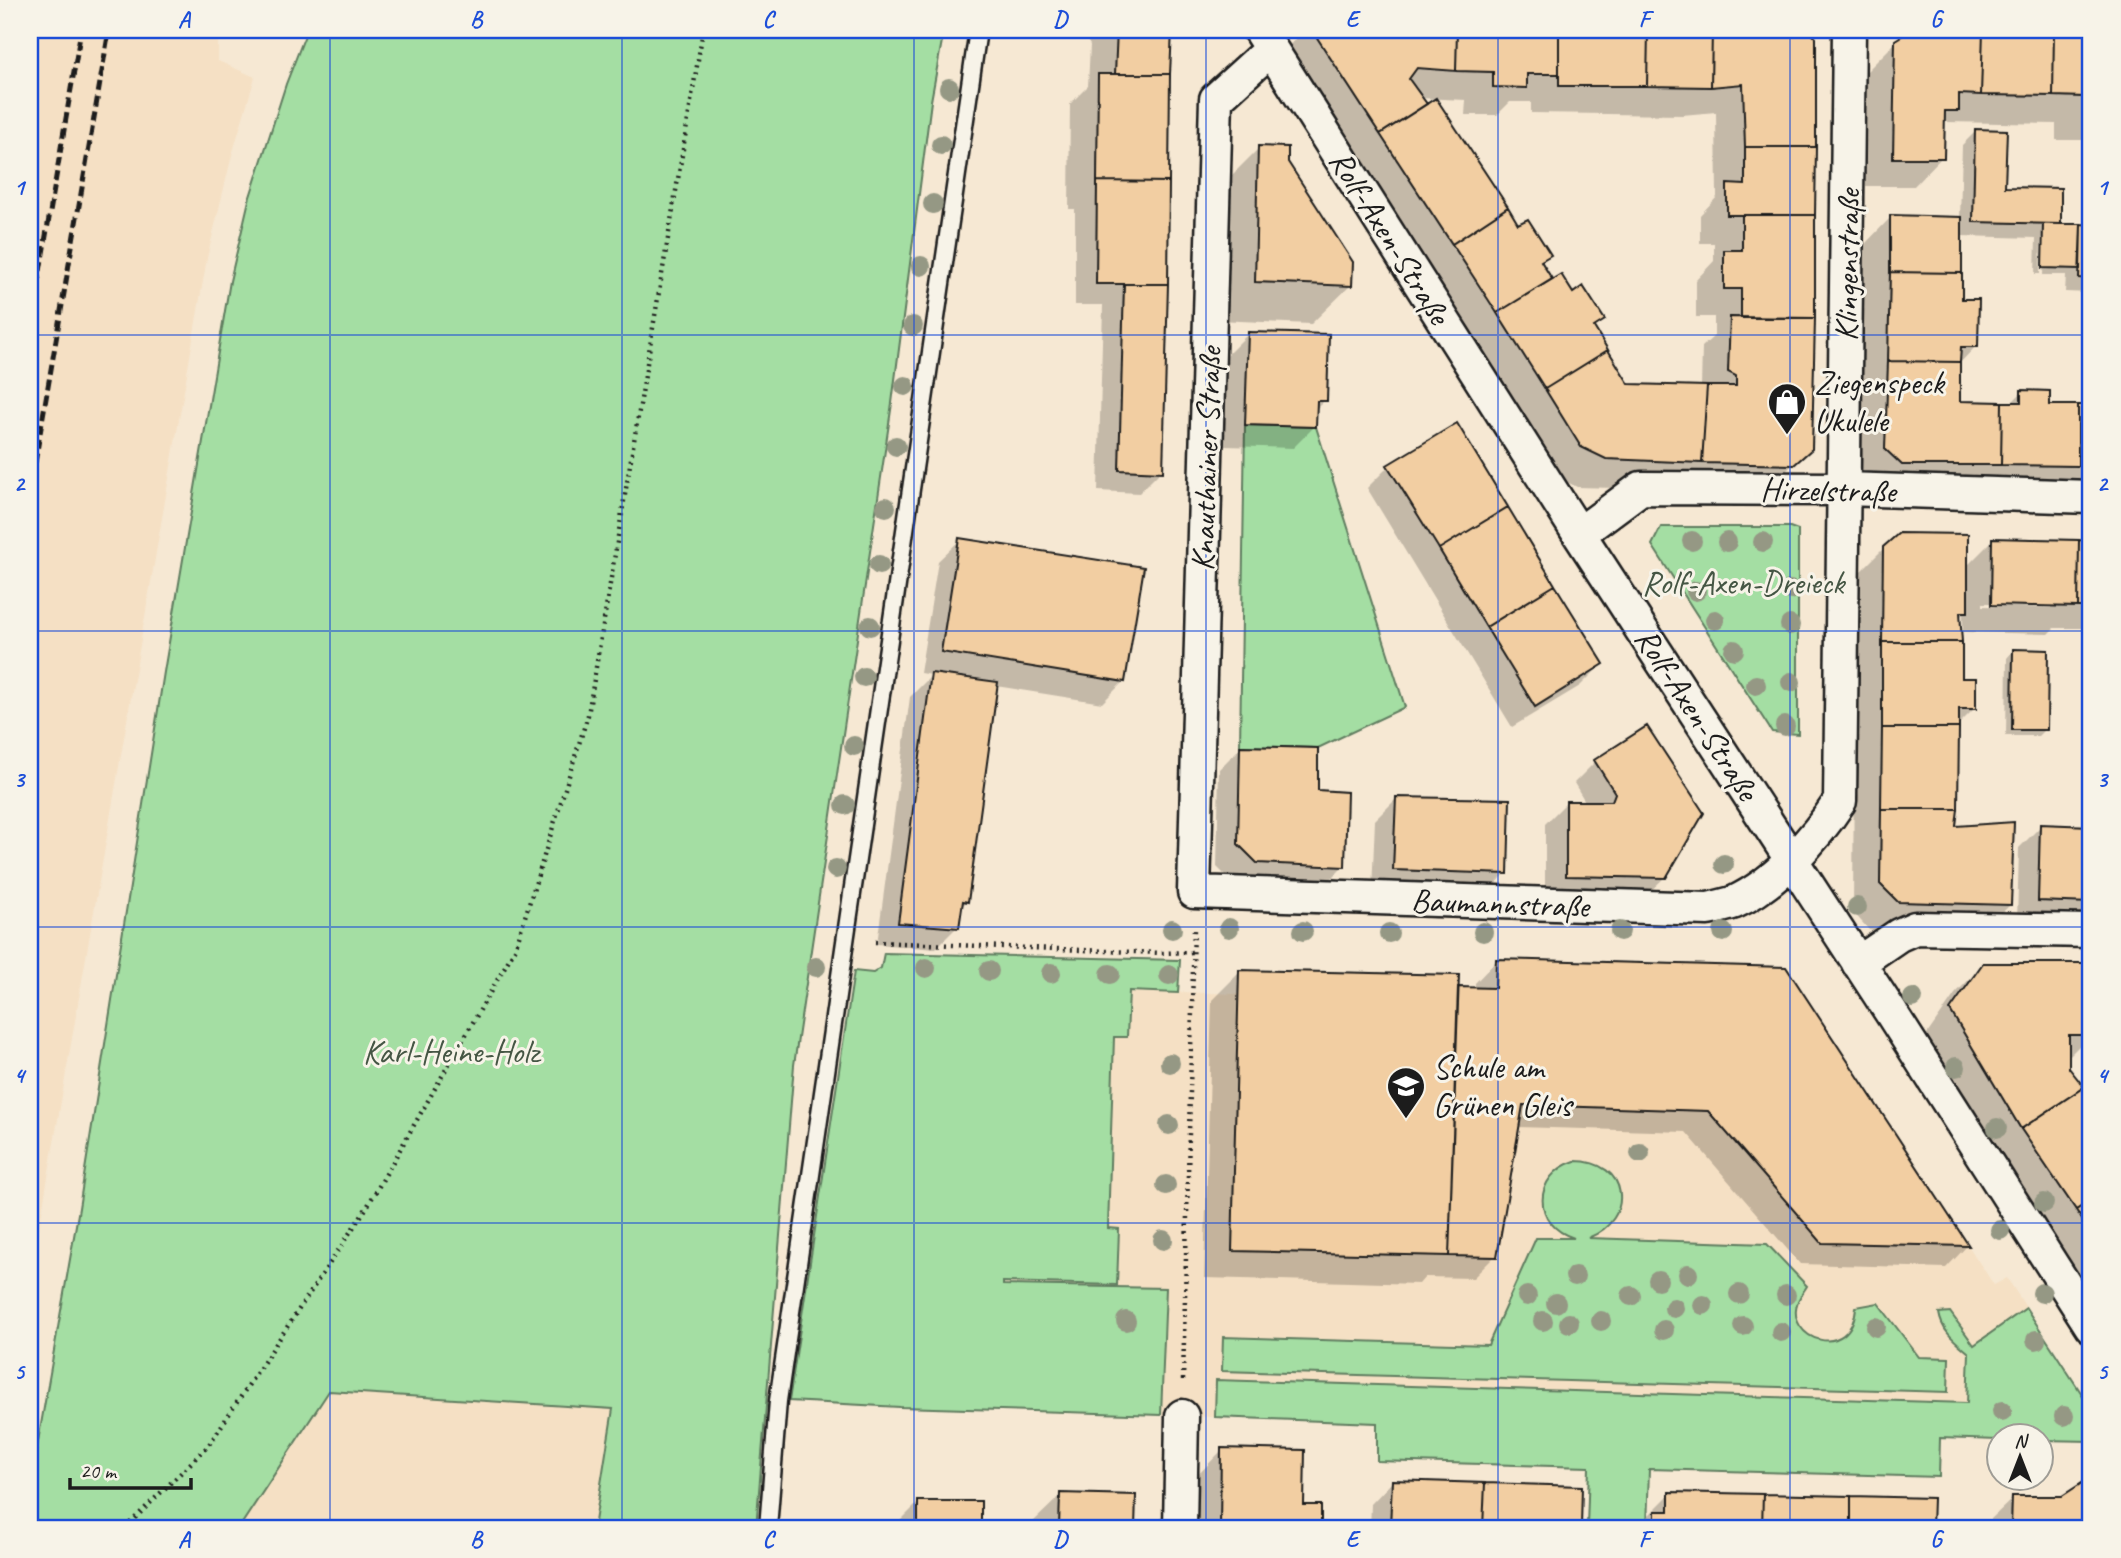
<svg xmlns="http://www.w3.org/2000/svg" width="2121" height="1558" viewBox="0 0 2121 1558" font-family="Caveat,sans-serif">
<rect width="100%" height="100%" fill="#f6e8d3"/>
<filter id="ink" filterUnits="userSpaceOnUse"><feTurbulence type="fractalNoise" baseFrequency=".0143" numOctaves="2"/><feDisplacementMap in="SourceGraphic" scale="14" xChannelSelector="R" yChannelSelector="G"/><feConvolveMatrix kernelMatrix="1 2 1 2 8 2 1 2 1" color-interpolation-filters="sRGB"/></filter>
<g filter="url(#ink)">
<path fill="#f5e0c4" d="M30 30H218V61L255 77 232 155 207 258 30 1281Z
M1496 959 1786 967 1994 1285 2007 1278 2061 1361 1998 1436V1440L1928 1438V1402L1216 1380 1215 1417 900 1407 915 1338 931 984 1238 994 1239 970 1459 975 1458 987 1494 988Z
M329 1391 614 1409 594 1528H239Z"/>
<path fill="#a4dea3" stroke="#607d60" stroke-width="2" d="M307 30H944L931 101 892 403 794 1065 756 1528H594L613 1409 329 1391 239 1528H30V1487L79 1208 164 672 230 281 249 200 286 84Z
M1245 425 1316 427 1405 707 1318 748 1240 746Z
M1661 527H1790L1798 530V734L1772 732 1652 545Z
M884 953 1180 960 1178 993 1129 991 1127 1037H1114L1108 1228 1119 1229 1117 1285 1003 1282V1285L1166 1288 1161 1415 900 1407 789 1401 854 971 873 973 881 968Z
M1575 1161C1629 1161 1636 1219 1588 1238L1767 1244 1807 1286C1804 1291 1800 1296 1798 1301 1783 1340 1852 1363 1856 1307L1878 1303 1919 1357 1949 1358 1948 1392 1222 1371 1223 1337 1488 1345 1536 1238H1574C1532 1225 1532 1175 1575 1161Z
M2026 1308 2091 1408V1441L2041 1440 2040 1436H1998V1440L1940 1438 1939 1477 1649 1469 1647 1528H1587L1589 1467 1377 1461V1423L1215 1417 1216 1380 1967 1403 1969 1353C1955 1341 1942 1332 1939 1313L1950 1312 1974 1345Z"/>
<path fill="#0003" fill-rule="evenodd" d="M1080 30H1171L1161 471 1139 493 1098 491 1103 305H1075V209H1069L1070 104 1088 86 1090 45Z
M1303 30H1805L1815 39 1810 448 1764 492 1577 487 1553 475 1281 55ZM1420 98 1466 100 1465 115H1497L1510 102H1531V113L1682 115 1716 112 1717 197 1700 215V243H1714V261L1696 280V317H1714V336L1702 347 1701 387 1628 385 1593 329 1603 320 1552 281 1540 263 1549 254 1518 227Z
M1914 30 2091 33V140H2056V124L1946 122 1943 124 1942 157 1914 186H1866L1867 71 1896 42Z
M1976 131 2003 189 2060 190 2059 226H2091V293L2065 292 2066 275H2043L2044 238H2041L2040 274H2035L2036 238 1961 236 1960 300 1976 346 1959 364 1958 402 2010 404 2022 392 2049 406H2086L2091 401V488L1858 478 1863 246 1891 217 1960 219 1962 145Z
M1259 148 1287 163 1351 285 1311 324 1217 320 1220 187Z
M1249 333 1325 400 1315 410V426L1293 448 1224 446 1227 355Z
M1389 466 1602 664 1580 686 1512 727 1367 488Z
M960 540 1124 681 1102 703 996 686 967 901 960 908 957 927 935 949 877 944 910 697 932 675 920 673 938 561Z
M1993 540 2091 542V641H2085L2086 628H2054L2048 634 1963 632V614L1959 619 1960 680 1974 709 1957 726 1954 827 2010 905 1981 933 1869 930 1853 912 1855 577 1884 548 1966 567ZM1982 603 2051 604V608L1982 606Z
M2013 651 2045 729 2038 736H2006L2007 658Z
M1646 729 1665 877 1642 899 1545 897V824L1567 802 1586 803 1574 783 1596 761Z
M1240 748 1316 792 1344 866 1322 888 1235 885 1217 867 1219 769Z
M1397 798 1506 873 1485 895 1372 891 1375 820Z
M2041 826 2091 827V924L2017 922 2019 848Z
M1496 961 1785 969 1967 1246 1946 1268 1800 1264 1686 1132 1518 1127 1495 1256 1473 1278 1425 1277 1419 1284 1204 1278 1212 1000 1240 972 1475 989V983Z
M1983 965H2091V1034L2067 1058V1069L2091 1103V1297L2066 1296 1923 1040 1955 994Z
M1222 1450 1302 1507H1320L1319 1528H1193L1194 1479Z
M2091 1479V1528H1991V1519L2013 1498H2062Z
M1392 1482 1580 1487 1579 1528H1370L1371 1504Z
M1670 1494 1931 1500V1528H1641L1648 1521V1516Z
M1061 1495 1134 1497 1133 1528H1032V1523Z
M919 1502 980 1503 979 1528H897V1524Z"/>
<path fill="#f2cea2" stroke="#1c1c1c" stroke-width="2" d="M1117 30H1172L1170 74H1115Z
M1312 30H1457L1456 71 1417 68 1409 79 1427 104 1380 134Z
M1457 30H1559V74H1527V88L1493 87V72L1456 71Z
M1559 30H1648L1647 86H1559Z
M1648 30H1712L1711 87 1647 86Z
M1712 30H1808L1816 38V147H1745L1743 84 1711 87Z
M1911 30H1983L1981 95 1959 94V111H1945L1944 158H1893L1895 40Z
M1983 30 2054 31 2053 96 1981 95Z
M2054 31 2091 32V112H2084V97L2053 96Z
M1098 74H1170L1169 182 1097 181Z
M1436 98 1508 207 1452 244 1380 134Z
M1975 129 2007 130 2005 187 2061 188V224L1973 222Z
M1258 146 1288 147V162L1353 262 1352 286 1255 282Z
M1745 147H1816L1815 215H1727V184L1745 185Z
M1097 181 1169 182 1168 284H1096Z
M1508 207 1518 224 1528 219 1551 255 1541 261 1552 279 1497 313 1452 244Z
M1742 215H1815V318H1741V289H1724V250H1742Z
M1890 215 1962 217V273L1890 272Z
M2043 224H2081L2080 269 2042 268Z
M2081 224 2091 225V279L2079 278Z
M1890 272 1962 273V299H1979L1978 347H1961L1960 362 1888 361Z
M1561 274 1573 293 1583 286 1605 320 1594 327 1608 350 1545 389 1497 313Z
M1124 284H1168L1163 472 1119 470Z
M1730 317 1815 318 1812 449 1794 465 1702 463 1707 386H1736V376L1728 372Z
M1248 332 1329 334 1327 401H1317L1316 427 1245 425Z
M1608 350 1629 384 1707 386 1702 463 1606 459 1581 447 1545 389Z
M1888 361 1960 362V401L2002 402 2001 465H1902L1885 449Z
M2021 390 2050 391V405H2078V466L2001 465 2002 402H2021Z
M2078 405H2091V466H2078Z
M1457 423 1508 507 1439 549 1387 465Z
M1508 507 1555 585 1486 627 1439 549Z
M1899 533 1968 534V612H1960L1962 642H1882L1883 547Z
M959 538 1144 567 1125 682 941 652Z
M1992 538 2079 540 2078 607 1991 605Z
M2079 540 2091 541V607H2078Z
M1555 585 1604 664 1535 707 1486 627Z
M1882 642H1962V678H1976V709H1959V728H1882Z
M2013 649 2048 650 2047 730H2012Z
M931 673 998 682 968 902 963 901 959 928 898 923Z
M1647 726 1704 813 1666 878 1566 876V801H1612L1615 793 1594 760Z
M1882 728H1959L1958 809H1881Z
M1240 746 1318 748V790L1347 792 1345 867 1257 863 1238 844Z
M1396 797 1510 799 1508 874 1393 870Z
M1881 809H1958L1956 826 2014 822 2011 905 1898 902 1880 884Z
M2040 824 2091 826V903L2038 901Z
M1496 959 1786 967 1969 1246 1822 1243 1708 1111 1523 1105 1497 1257 1449 1256 1458 987 1495 988Z
M1983 963H2091V1035H2069V1068L2084 1087 2021 1129 1950 1010Z
M1239 970 1459 975 1449 1256 1232 1251Z
M2084 1087 2091 1098V1200L2076 1210 2021 1129Z
M2091 1200V1234L2076 1210Z
M1221 1448 1305 1450 1304 1505H1321V1528H1220Z
M2091 1477V1528H2011L2012 1496H2062Z
M1392 1480 1485 1483 1483 1528H1390Z
M1485 1483 1582 1486 1581 1528H1483Z
M1669 1492 1763 1494 1762 1528H1655V1511H1669Z
M1060 1493 1136 1495 1135 1528H1059Z
M1763 1494 1851 1496V1528H1762Z
M1851 1496 1933 1498 1932 1528H1851Z
M918 1501H981V1528H918Z"/>
<g fill="none" stroke-linecap="round" stroke-linejoin="round">
<defs>
<path id="service" d="M768 1528 778 1401 978 30"/>
<path id="minor" d="M1259 30 1579 534 1890 1011 2091 1326
M1271 49 1216 99 1194 892 1708 909C1717 907 1726 905 1735 902 1775 884 1816 838 1840 801L1849 30
M1579 534 1641 488 1845 489 2091 497
M1858 963 1899 935 1915 928 2091 931
M1180 1528 1182 1416"/>
</defs>
<use href="#service" stroke="#1c1c1c" stroke-width="21"/>
<use href="#minor" stroke="#1c1c1c" stroke-width="37"/>
<path stroke="#1c1c1c" stroke-width="4.5" stroke-dasharray="2 5" stroke-linecap="butt" d="M875 942 1161 953 1194 952
M1183 1380 1194 927
M125 1528 208 1446 367 1207 515 949 588 715 703 30"/>
<use href="#service" stroke="#f7f3e8" stroke-width="16"/>
<use href="#minor" stroke="#f7f3e8" stroke-width="32"/>
<path stroke="#1c1c1c" stroke-width="5" stroke-dasharray="10 5" stroke-linecap="butt" d="M30 330 81 30
M30 492 109 30"/>
</g>
<g fill="#959884">
<circle cx="949" cy="88" r="10"/>
<circle cx="941" cy="145" r="10"/>
<circle cx="933" cy="204" r="10"/>
<circle cx="921" cy="266" r="10"/>
<circle cx="913" cy="326" r="10"/>
<circle cx="905" cy="386" r="10"/>
<circle cx="896" cy="446" r="10"/>
<circle cx="886" cy="507" r="10"/>
<circle cx="1692" cy="541" r="10"/>
<circle cx="1727" cy="542" r="10"/>
<circle cx="1763" cy="542" r="10"/>
<circle cx="879" cy="565" r="10"/>
<circle cx="1790" cy="590" r="10"/>
<circle cx="1696" cy="591" r="10"/>
<circle cx="1715" cy="620" r="10"/>
<circle cx="1790" cy="625" r="10"/>
<circle cx="870" cy="626" r="10"/>
<circle cx="1734" cy="650" r="10"/>
<circle cx="864" cy="677" r="10"/>
<circle cx="1791" cy="682" r="10"/>
<circle cx="1756" cy="685" r="10"/>
<circle cx="1785" cy="726" r="10"/>
<circle cx="854" cy="746" r="10"/>
<circle cx="845" cy="805" r="10"/>
<circle cx="1724" cy="864" r="10"/>
<circle cx="836" cy="869" r="10"/>
<circle cx="1857" cy="907" r="10"/>
<circle cx="1229" cy="928" r="10"/>
<circle cx="1172" cy="929" r="10"/>
<circle cx="1303" cy="931" r="10"/>
<circle cx="1620" cy="931" r="10"/>
<circle cx="1483" cy="932" r="10"/>
<circle cx="1723" cy="932" r="10"/>
<circle cx="1389" cy="933" r="10"/>
<circle cx="816" cy="967" r="10"/>
<circle cx="926" cy="968" r="10"/>
<circle cx="989" cy="971" r="10"/>
<circle cx="1051" cy="973" r="10"/>
<circle cx="1110" cy="974" r="10"/>
<circle cx="1169" cy="975" r="10"/>
<circle cx="1913" cy="998" r="10"/>
<circle cx="1170" cy="1063" r="10"/>
<circle cx="1956" cy="1067" r="10"/>
<circle cx="1169" cy="1125" r="10"/>
<circle cx="1997" cy="1128" r="10"/>
<circle cx="1640" cy="1153" r="10"/>
<circle cx="1166" cy="1185" r="10"/>
<circle cx="2044" cy="1203" r="10"/>
<circle cx="2000" cy="1230" r="10"/>
<circle cx="1163" cy="1240" r="10"/>
<circle cx="1688" cy="1274" r="10"/>
<circle cx="1575" cy="1276" r="10"/>
<circle cx="1658" cy="1280" r="10"/>
<circle cx="2042" cy="1293" r="10"/>
<circle cx="1739" cy="1294" r="10"/>
<circle cx="1786" cy="1295" r="10"/>
<circle cx="1527" cy="1296" r="10"/>
<circle cx="1631" cy="1296" r="10"/>
<circle cx="1556" cy="1303" r="10"/>
<circle cx="1703" cy="1305" r="10"/>
<circle cx="1674" cy="1308" r="10"/>
<circle cx="1126" cy="1321" r="10"/>
<circle cx="1543" cy="1321" r="10"/>
<circle cx="1601" cy="1321" r="10"/>
<circle cx="1569" cy="1323" r="10"/>
<circle cx="1743" cy="1326" r="10"/>
<circle cx="1876" cy="1327" r="10"/>
<circle cx="1664" cy="1330" r="10"/>
<circle cx="1781" cy="1332" r="10"/>
<circle cx="2036" cy="1340" r="10"/>
<circle cx="2002" cy="1411" r="10"/>
<circle cx="2064" cy="1416" r="10"/>
</g>
</g>
<path fill="none" stroke="#1d4ed8" stroke-width="2" stroke-opacity="0.55" d="M330 30V1528M622 30V1528M914 30V1528M1206 30V1528M1498 30V1528M1790 30V1528M30 335H2091M30 631H2091M30 927H2091M30 1223H2091"/>
<defs>
<symbol id="shop-pin" viewBox="-11 -11 22 30"><path d="M0 17L-7.5 6A9.5 9.5 0 1 1 7.5 6Z" fill="#1c1c1c" stroke="#f7f3e8"/><path d="M-5-2.5h2.3a2.7 3.5 0 0 1 5.4 0H5L5.5 6h-11ZM-1.5-2.5h3a1.5 2.3 0 0 0-3 0Z" fill="#fff"/></symbol>
<symbol id="school-pin" viewBox="-11 -11 22 30"><path d="M0 17L-7.5 6A9.5 9.5 0 1 1 7.5 6Z" fill="#1c1c1c" stroke="#f7f3e8"/><path d="M0-5L7-2L0 1L-7-2ZM-4 1L0 2.5L4 1V4Q0 6-4 4Z" fill="#fff"/></symbol>
</defs>
<g fill-rule="evenodd">
<use href="#shop-pin" x="1765" y="380" width="44" height="60"/>
<use href="#school-pin" x="1384" y="1064" width="44" height="60"/>
</g>
<g text-anchor="middle" dominant-baseline="central" stroke-width="6" stroke-linejoin="round" paint-order="stroke">
<g font-size="33" fill="#1c1c1c" stroke="#f7f3e8">
<text transform="translate(1390 237) rotate(58)">Rolf-Axen-Straße</text>
<text transform="translate(1847 265) rotate(-89)">Klingenstraße</text>
<text transform="translate(1206 459) rotate(-88)">Knauthainer Straße</text>
<text transform="translate(1828 490) rotate(1)">Hirzelstraße</text>
<text transform="translate(1697 714) rotate(57)">Rolf-Axen-Straße</text>
<text transform="translate(1500 903) rotate(2)">Baumannstraße</text>
</g>
<g font-size="33" fill="#1c1c1c" stroke="#f7f3e8" text-anchor="start">
<text x="1814" y="383">Ziegenspeck<tspan x="1814" dy="38">Ukulele</tspan></text>
<text x="1433" y="1067">Schule am<tspan x="1433" dy="38">Grünen Gleis</tspan></text>
</g>
<g font-size="33" fill="#455644" stroke="#f7f3e8">
<text x="1743" y="583">Rolf-Axen-Dreieck</text>
<text x="451" y="1052">Karl-Heine-Holz</text>
</g>
</g>
<rect width="2121" height="1558" fill="none" stroke="#f7f3e8" stroke-width="77"/>
<g transform="translate(2020 1457)"><circle r="33" fill="#f7f3e8" stroke="#9f9d96" stroke-width="2"/>
<path d="M0-5L12 26L0 18L-12 26Z" fill="#1c1c1c"/>
<text y="-10" font-size="19" font-weight="bold" text-anchor="middle" fill="#1c1c1c">N</text>
</g>
<path d="M70 1478v10h121v-10" fill="none" stroke="#1c1c1c" stroke-width="3.5"/>
<text x="80" y="1478" font-size="21" fill="#1c1c1c" stroke="#f7f3e8" stroke-width="5" paint-order="stroke">20 m</text>
<rect x="38" y="38" width="2044" height="1482" fill="none" stroke="#1d4ed8" stroke-width="2.5"/>
<g font-size="23" text-anchor="middle" font-weight="bold" fill="#1d4ed8">
<text x="184" y="27">A</text>
<text x="476" y="27">B</text>
<text x="768" y="27">C</text>
<text x="1060" y="27">D</text>
<text x="1352" y="27">E</text>
<text x="1644" y="27">F</text>
<text x="1936" y="27">G</text>
<text x="19" y="195">1</text>
<text x="2102" y="195">1</text>
<text x="19" y="491">2</text>
<text x="2102" y="491">2</text>
<text x="19" y="787">3</text>
<text x="2102" y="787">3</text>
<text x="19" y="1083">4</text>
<text x="2102" y="1083">4</text>
<text x="19" y="1379">5</text>
<text x="2102" y="1379">5</text>
<text x="184" y="1547">A</text>
<text x="476" y="1547">B</text>
<text x="768" y="1547">C</text>
<text x="1060" y="1547">D</text>
<text x="1352" y="1547">E</text>
<text x="1644" y="1547">F</text>
<text x="1936" y="1547">G</text>
</g>
</svg>
